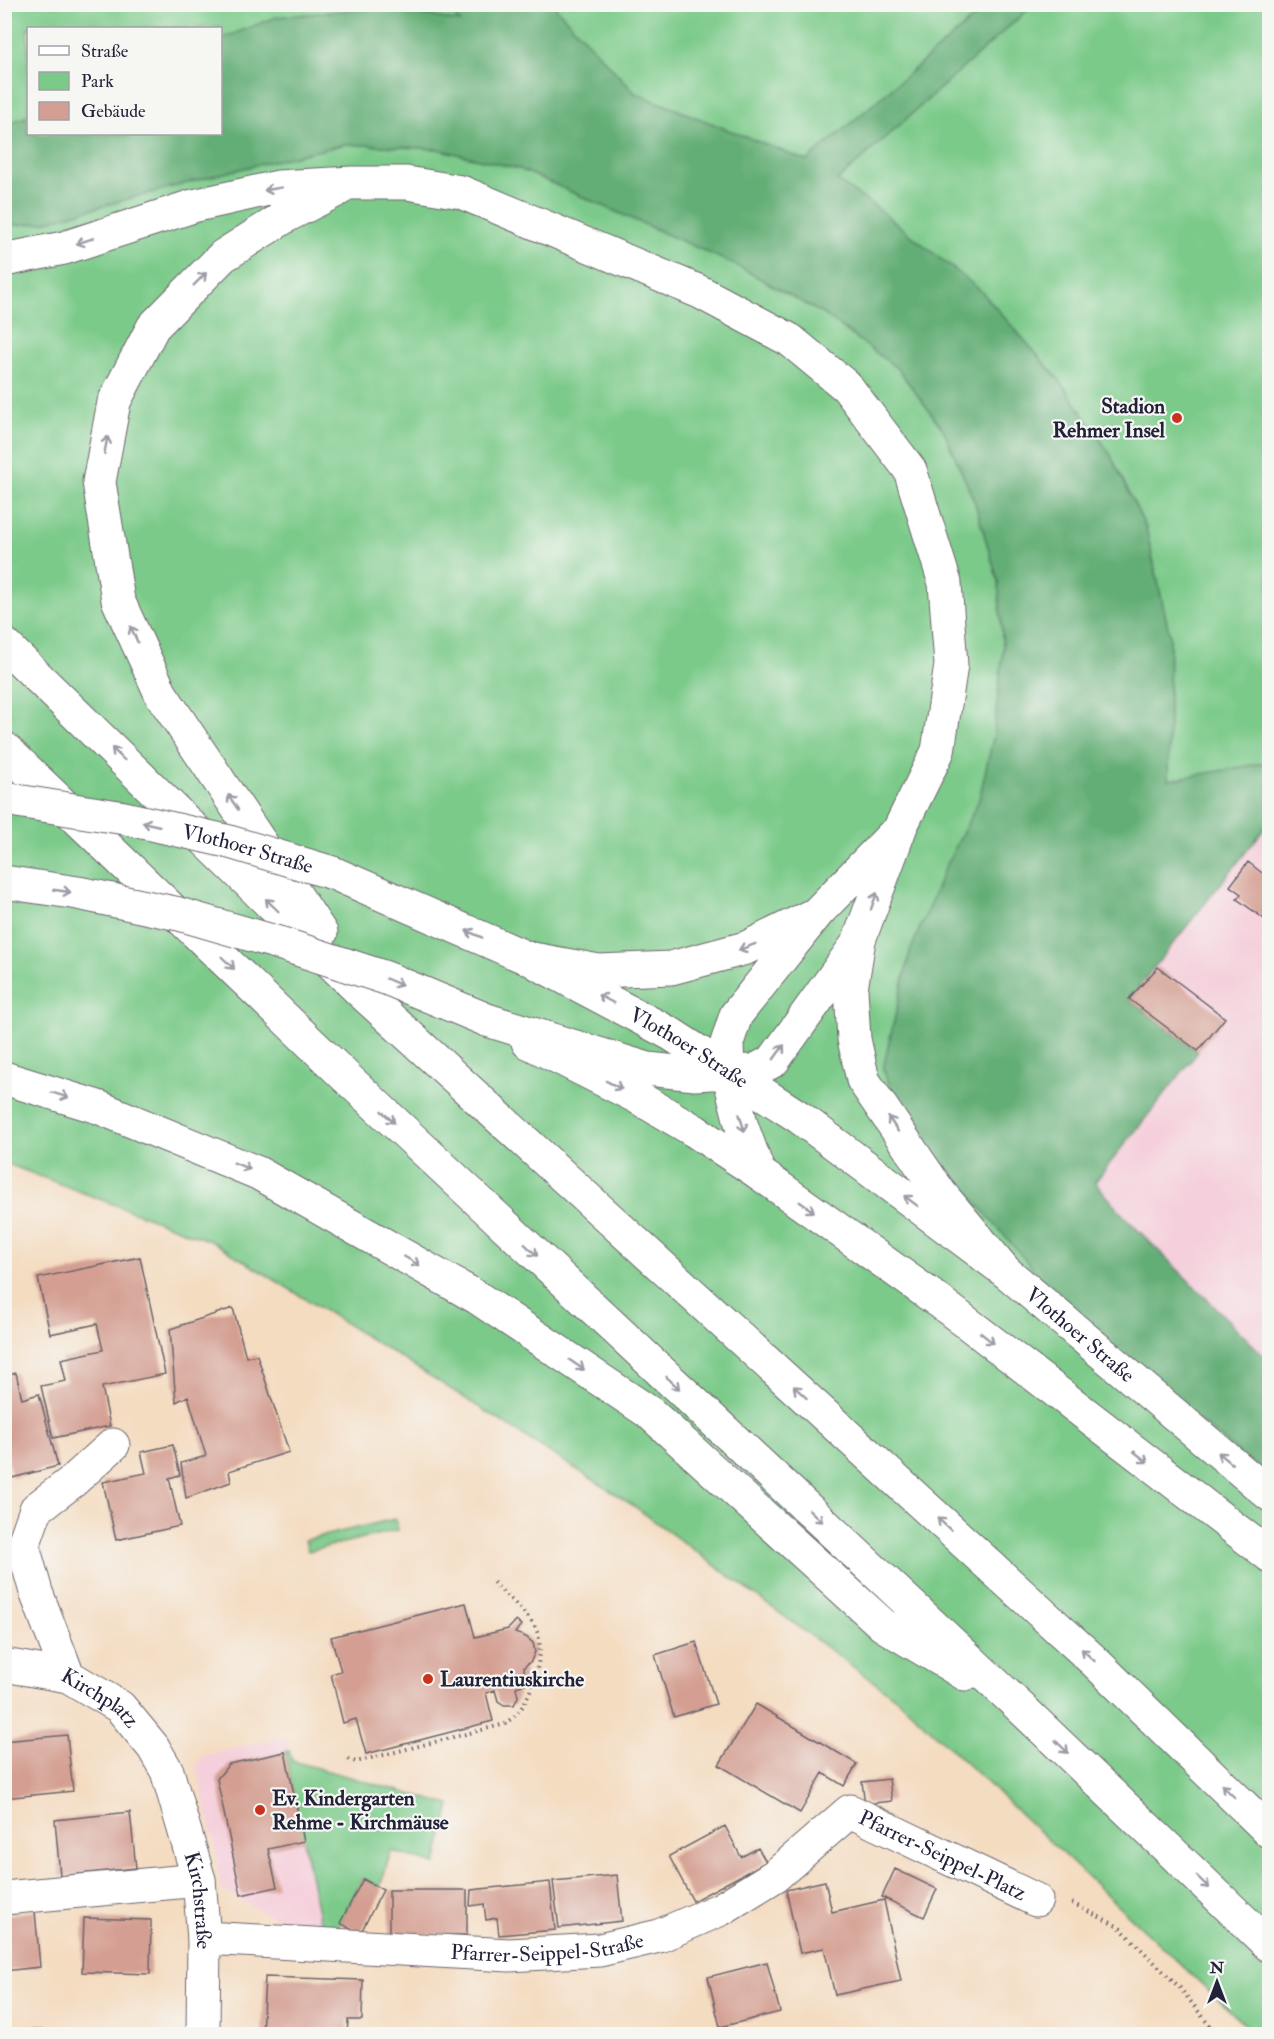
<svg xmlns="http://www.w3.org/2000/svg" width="1274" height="2039" viewBox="0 0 1274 2039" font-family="'IM FELL Double Pica',serif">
<rect width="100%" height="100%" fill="#f6f6f2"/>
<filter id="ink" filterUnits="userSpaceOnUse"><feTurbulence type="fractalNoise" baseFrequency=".0167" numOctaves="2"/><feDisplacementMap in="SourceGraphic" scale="12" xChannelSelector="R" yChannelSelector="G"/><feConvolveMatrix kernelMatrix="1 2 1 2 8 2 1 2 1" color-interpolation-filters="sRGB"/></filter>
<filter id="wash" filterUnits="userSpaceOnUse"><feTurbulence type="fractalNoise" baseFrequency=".008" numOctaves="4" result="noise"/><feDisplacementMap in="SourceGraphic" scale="24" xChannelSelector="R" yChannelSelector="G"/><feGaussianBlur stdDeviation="1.35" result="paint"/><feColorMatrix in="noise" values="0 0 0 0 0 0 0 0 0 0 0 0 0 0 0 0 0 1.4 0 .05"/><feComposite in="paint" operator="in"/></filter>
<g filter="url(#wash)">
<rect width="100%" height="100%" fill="#f4dcc1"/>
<path fill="#f5cfdb" d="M1269 823V1361L1124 1216 1095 1182 1198 1052 1129 999Z
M285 1737 289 1751 285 1752 321 1927H338L336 1932 300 1931 221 1890 215 1845 196 1766 203 1756Z"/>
<path fill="#7bca8a" stroke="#4e7662" stroke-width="1.5" d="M445 4 461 22 384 7 276 17 221 39 220 28H28V116L5 125V5Z
M553 5H989L807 161 635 93Z
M1033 5H1269V762L1267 764 1168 781 1170 637 1146 528 1110 454 1061 382 981 291 873 205 837 181Z
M346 144 437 149 520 169 736 265 825 315 898 369 943 429 975 503 998 581 1003 648 994 734 979 800 944 870 910 952 883 1069 902 1116 1077 1320 1269 1478V2034H1255L901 1702 631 1504 427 1374 215 1243 5 1163V226L40 223 231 171Z
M395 1519 398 1530 308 1551 305 1540Z
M289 1751 292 1761 450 1805 436 1864 391 1851 380 1887 363 1879 338 1927H321L285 1752Z"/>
<path fill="#64ae76" stroke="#436858" stroke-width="1.5" d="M445 5H553L635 93 807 161 989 5H1033L837 181 873 205 981 291 1061 382 1110 454 1146 528 1170 637 1168 780 1269 762V823L1129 999 1198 1052 1095 1182 1124 1216 1269 1361V1478L1077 1320 902 1116 883 1069 910 952 944 870 979 800 994 734 1003 648 998 581 975 503 943 429 898 369 825 315 736 265 520 169 437 149 346 144 231 171 40 223 5 226V125L28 116V134H220L221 39 276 17 384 7 460 22Z"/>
<g id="blocks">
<path fill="#d49f92" d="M1248 862 1270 879V923L1237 899 1241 894 1230 886Z
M1158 967 1225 1018 1198 1051 1129 999Z
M140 1257 165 1374 102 1387 110 1426 53 1438 41 1386 66 1381 61 1359 103 1350 97 1324 50 1334 38 1278Z
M233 1308 246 1357 257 1355 289 1452 229 1471 231 1482 186 1498 181 1463 206 1456 188 1396 176 1402 170 1329Z
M16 1373 22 1399 39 1394 58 1466 12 1478 4 1447V1376Z
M173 1445 180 1475 169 1478 180 1526 116 1540 103 1482 146 1473 141 1452Z
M466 1603 475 1637 508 1629 516 1621 521 1625 515 1633 526 1637 533 1643 535 1652 531 1661 524 1667 525 1684 516 1687 518 1697 514 1705H504L498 1701 495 1690 486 1693 493 1721 366 1754 356 1719 343 1723 331 1674 341 1671 331 1637Z
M696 1642 716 1704 674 1717 655 1655Z
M756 1704 857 1764 844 1786 823 1773 800 1813 719 1765Z
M67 1735 73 1791 4 1798V1741Z
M285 1752 304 1841 268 1849 277 1887 241 1895 217 1779 229 1764Z
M889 1779 892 1801 865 1804 862 1782Z
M130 1812 136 1868 60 1876 55 1820Z
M725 1826 741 1857 758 1848 766 1862 693 1901 669 1856Z
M895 1869 937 1889 924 1917 882 1897Z
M617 1875 622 1921 559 1928 553 1881Z
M363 1879 383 1890 360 1934 340 1923Z
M825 1881 832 1912 884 1900 901 1981 835 1995 824 1948 800 1953 786 1890Z
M550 1882 555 1930 499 1935 497 1918 486 1920 484 1904 470 1906 471 1890Z
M389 1890H467V1935H389Z
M35 1911 40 1967 4 1971V1915Z
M84 1918 151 1920 150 1974 82 1972Z
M767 1962 780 2012 720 2027 708 1977Z
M265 1977 363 1980 362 2020H348L347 2034H262Z
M4 2029 109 2032V2034H4Z"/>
</g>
</g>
<g filter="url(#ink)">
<use href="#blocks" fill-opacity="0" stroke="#6c636a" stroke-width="1.5"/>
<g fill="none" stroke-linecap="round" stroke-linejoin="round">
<defs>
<g id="minor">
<path id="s1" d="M4 1665 68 1676 120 1707 153 1747 167 1771 199 1880 204 1938 203 2034"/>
<path d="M68 1676 36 1592 23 1546 36 1509 73 1481 113 1445"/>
<path d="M4 1898 199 1880"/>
<path id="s2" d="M204 1938 509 1955 600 1950 659 1936 721 1909 776 1875 850 1811 1036 1900"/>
</g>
<g id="major">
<path id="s3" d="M537 963 671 1034 799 1117 1005 1271 1270 1495"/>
<path d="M528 1042 637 1097 695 1131 759 1173 940 1302 1270 1556"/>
</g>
<path id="highway" d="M4 260 64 248 193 206 278 187 352 183H407L461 192 700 292 790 340 847 387 910 470 945 583 951 665 938 751 901 826 859 940 851 989 854 1039 863 1080 940 1193 1005 1271
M4 644 359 990 1093 1660 1270 1832
M4 748 346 1077 1020 1707 1270 1946
M321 933 161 694 118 600 99 482 114 402 153 327 223 256 286 216 339 189
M527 958 599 971 671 968 746 948 809 917
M487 1020 648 1069 695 1074 728 1072 754 1071 773 1061 855 947
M4 1078 98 1107 258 1173 478 1298 650 1413 883 1625 965 1674
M759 1173 742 1127 728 1072 727 1043 736 1015 818 912 892 836"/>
</defs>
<use href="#minor" stroke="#6c636a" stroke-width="35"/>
<use href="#major" stroke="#6c636a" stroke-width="35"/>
<use href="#highway" stroke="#6c636a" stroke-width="35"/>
<path stroke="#6c636a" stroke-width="4" stroke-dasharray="1.5 4.5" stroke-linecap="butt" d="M348 1759 356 1762 505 1724C509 1720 516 1716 519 1711 533 1694 547 1647 535 1627 529 1615 503 1593 493 1582
M1072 1903 1119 1927 1180 1988 1216 2034"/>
<use href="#minor" stroke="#fff" stroke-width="33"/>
<use href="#major" stroke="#fff" stroke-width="33"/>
<use href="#highway" stroke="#fff" stroke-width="33"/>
<defs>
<g id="major-bridge">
<path id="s4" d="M4 799 125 818 226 841 333 873 527 958"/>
<path d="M4 882 78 893 179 914 279 943 386 978 487 1020"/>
</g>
</defs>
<use href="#major-bridge" stroke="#6c636a" stroke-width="35" stroke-linecap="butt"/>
<use href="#major-bridge" stroke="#fff" stroke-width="33"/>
</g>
<defs><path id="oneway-shaft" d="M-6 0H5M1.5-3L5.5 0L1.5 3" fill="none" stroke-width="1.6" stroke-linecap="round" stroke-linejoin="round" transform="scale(1.5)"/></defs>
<g stroke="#9c9ca7">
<use href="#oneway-shaft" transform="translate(273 189) rotate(170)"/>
<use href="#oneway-shaft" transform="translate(85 241) rotate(162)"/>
<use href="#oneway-shaft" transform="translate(200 279) rotate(-45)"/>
<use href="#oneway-shaft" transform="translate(106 445) rotate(-79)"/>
<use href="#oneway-shaft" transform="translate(134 634) rotate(-114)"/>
<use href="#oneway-shaft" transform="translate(118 754) rotate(-136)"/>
<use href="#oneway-shaft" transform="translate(233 802) rotate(-124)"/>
<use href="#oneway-shaft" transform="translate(151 824) rotate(-167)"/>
<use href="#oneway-shaft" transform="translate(62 891) rotate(8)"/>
<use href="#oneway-shaft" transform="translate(874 901) rotate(-70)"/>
<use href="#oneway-shaft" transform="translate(272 905) rotate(-136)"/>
<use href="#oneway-shaft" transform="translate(474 934) rotate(-156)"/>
<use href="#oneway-shaft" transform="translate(747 947) rotate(159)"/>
<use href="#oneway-shaft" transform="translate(228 963) rotate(44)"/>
<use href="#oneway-shaft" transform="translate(394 982) rotate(23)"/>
<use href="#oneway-shaft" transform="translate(606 999) rotate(-152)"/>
<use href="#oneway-shaft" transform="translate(779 1052) rotate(-54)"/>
<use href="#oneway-shaft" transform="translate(614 1085) rotate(27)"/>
<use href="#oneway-shaft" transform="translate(60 1095) rotate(17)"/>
<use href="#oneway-shaft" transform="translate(388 1117) rotate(43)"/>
<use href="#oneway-shaft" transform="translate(742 1123) rotate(73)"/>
<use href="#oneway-shaft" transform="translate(893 1124) rotate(-124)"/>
<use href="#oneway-shaft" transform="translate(242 1166) rotate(22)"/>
<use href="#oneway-shaft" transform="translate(911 1201) rotate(-143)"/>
<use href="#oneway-shaft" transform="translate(807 1207) rotate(35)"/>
<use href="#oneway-shaft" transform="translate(531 1250) rotate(43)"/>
<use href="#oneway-shaft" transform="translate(412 1261) rotate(30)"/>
<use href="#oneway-shaft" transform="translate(987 1338) rotate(38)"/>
<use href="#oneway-shaft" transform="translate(577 1365) rotate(34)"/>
<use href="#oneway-shaft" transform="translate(673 1383) rotate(43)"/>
<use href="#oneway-shaft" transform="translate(800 1392) rotate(-138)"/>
<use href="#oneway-shaft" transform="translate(1141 1457) rotate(38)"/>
<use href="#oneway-shaft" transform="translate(1225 1458) rotate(-140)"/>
<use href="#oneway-shaft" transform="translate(816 1516) rotate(43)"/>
<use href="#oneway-shaft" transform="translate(944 1524) rotate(-138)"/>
<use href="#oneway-shaft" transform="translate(1088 1655) rotate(-137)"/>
<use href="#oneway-shaft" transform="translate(1062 1747) rotate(44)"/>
<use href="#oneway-shaft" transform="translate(1228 1791) rotate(-136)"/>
<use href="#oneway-shaft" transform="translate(1203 1882) rotate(44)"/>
</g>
</g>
<g fill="#c8321e" stroke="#f6f6f2" stroke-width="2">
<circle cx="1177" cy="418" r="6"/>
<circle cx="428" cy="1679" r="6"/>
<circle cx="260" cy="1810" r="6"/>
</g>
<g text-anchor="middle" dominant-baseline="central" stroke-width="4.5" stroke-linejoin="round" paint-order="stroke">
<g font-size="21" font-weight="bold" fill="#22223b" stroke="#f6f6f2" text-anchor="start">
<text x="1165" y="406" text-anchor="end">Stadion<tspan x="1165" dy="24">Rehmer Insel</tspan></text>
<text x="440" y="1679">Laurentiuskirche</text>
<text x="272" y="1798">Ev. Kindergarten<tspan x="272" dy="24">Rehme - Kirchmäuse</tspan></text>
</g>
<g font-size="21" fill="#22223b" stroke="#f6f6f2">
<text stroke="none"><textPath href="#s4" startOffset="249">Vlothoer Straße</textPath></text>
<text stroke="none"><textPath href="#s3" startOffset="174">Vlothoer Straße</textPath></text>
<text stroke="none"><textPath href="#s3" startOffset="660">Vlothoer Straße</textPath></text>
<text stroke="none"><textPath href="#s1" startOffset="104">Kirchplatz</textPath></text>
<text stroke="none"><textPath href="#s2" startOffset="790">Pfarrer-Seippel-Platz</textPath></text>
<text stroke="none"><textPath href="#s1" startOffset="339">Kirchstraße</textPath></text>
<text stroke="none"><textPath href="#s2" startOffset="344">Pfarrer-Seippel-Straße</textPath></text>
</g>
</g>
<rect width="1274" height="2039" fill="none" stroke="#f6f6f2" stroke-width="24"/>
<rect x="27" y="27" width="195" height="108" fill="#f6f6f2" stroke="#a1a1a9" stroke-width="1.5"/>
<rect x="39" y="46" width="30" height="9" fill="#ffffff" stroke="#a1a1a9" stroke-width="1.5"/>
<text x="81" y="57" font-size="18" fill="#22223b">Straße</text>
<rect x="39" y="72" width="30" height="18" fill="#7bca8a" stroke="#a1a1a9" stroke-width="1.5"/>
<text x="81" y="87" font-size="18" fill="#22223b">Park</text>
<rect x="39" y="102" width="30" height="18" fill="#d49f92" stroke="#a1a1a9" stroke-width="1.5"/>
<text x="81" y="117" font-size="18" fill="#22223b">Gebäude</text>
<g transform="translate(1217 1982)" stroke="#f6f6f2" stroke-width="4.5" paint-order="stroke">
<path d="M0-4.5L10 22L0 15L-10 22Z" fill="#22223b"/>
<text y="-9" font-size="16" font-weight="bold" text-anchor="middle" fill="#22223b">N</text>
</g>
</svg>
